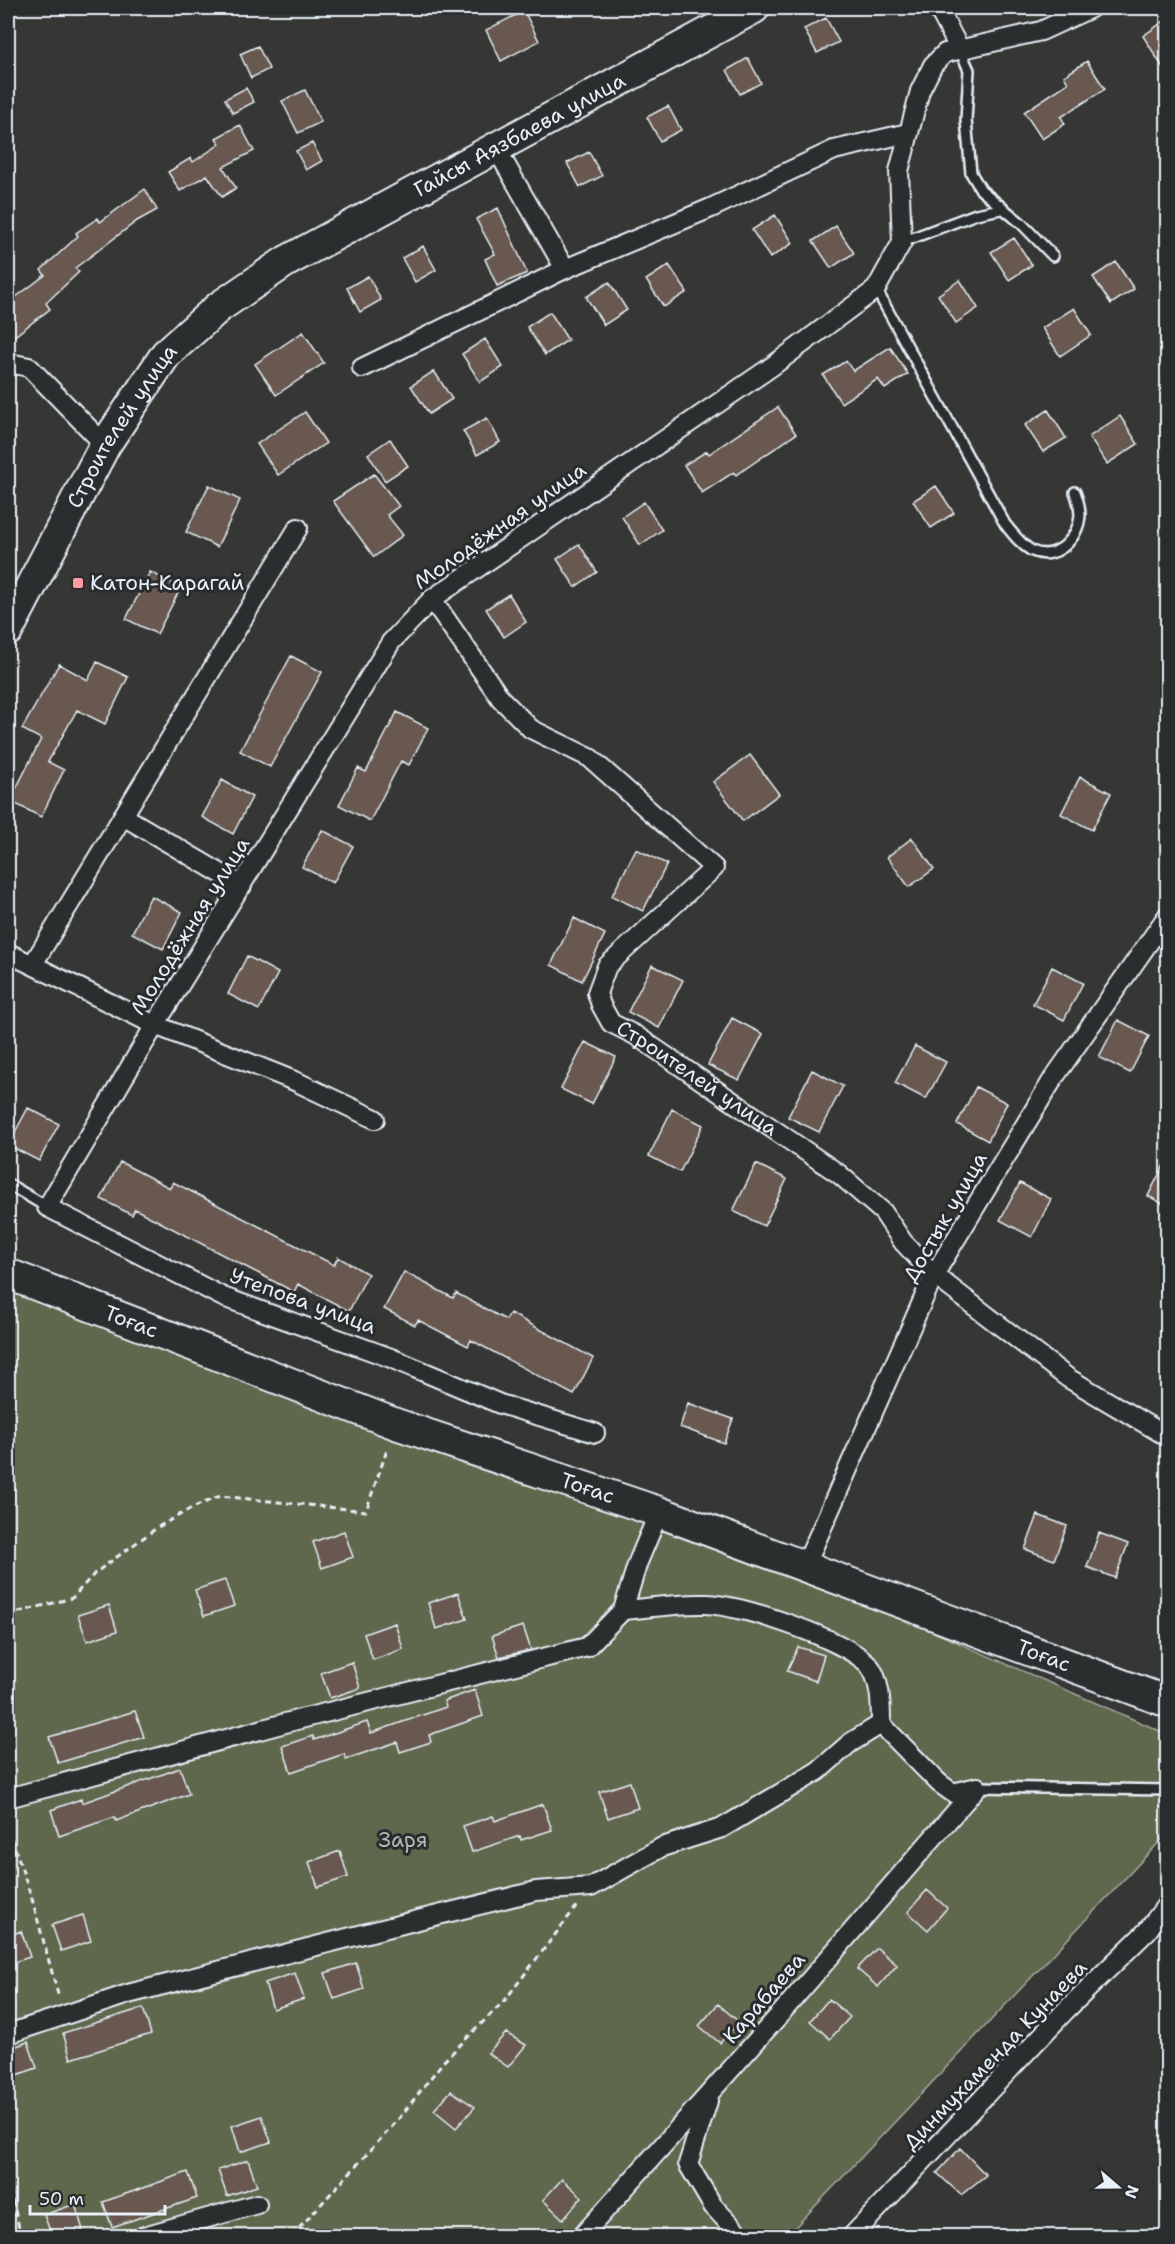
<svg xmlns="http://www.w3.org/2000/svg" width="1175" height="2244" viewBox="0 0 1175 2244" font-family="'Shantell Sans',sans-serif">
<rect width="100%" height="100%" fill="#363635"/>
<filter id="ink" filterUnits="userSpaceOnUse"><feTurbulence type="fractalNoise" baseFrequency=".0167" numOctaves="2"/><feDisplacementMap in="SourceGraphic" scale="12" xChannelSelector="R" yChannelSelector="G"/><feConvolveMatrix kernelMatrix="1 2 1 2 8 2 1 2 1" color-interpolation-filters="sRGB"/></filter>
<g filter="url(#ink)">
<path fill="#5f674d" stroke="#a4aca2" stroke-width="1.5" d="M8 1272 659 1512 1167 1734V1834L787 2236H8Z"/>
<path fill="#68594f" stroke="#e8f1f8" stroke-width="1.5" d="M524 11 539 41 501 61 486 30Z
M826 18 839 42 817 53 804 29Z
M1167 19V74L1143 36Z
M258 46 269 69 251 78 240 54Z
M748 58 761 83 740 94 727 70Z
M1087 61 1105 89 1061 117 1065 124 1042 139 1024 112 1068 83 1064 76Z
M246 88 254 102 233 113 225 99Z
M305 90 321 122 298 133 282 101Z
M668 106 681 130 660 141 647 117Z
M240 125 254 151 223 167 236 188 222 197 207 175 180 191 168 172 191 158 193 162 220 144 216 138Z
M312 143 322 161 306 170 296 151Z
M589 152 602 176 580 187 567 163Z
M145 189 157 210 137 221 75 268 79 272 46 303 50 309 8 341V303L45 275 41 270 78 236 76 233 98 218 100 222Z
M498 208 527 273 497 286 485 259 495 254 476 219Z
M775 215 793 243 770 258 752 230Z
M836 226 854 253 831 268 813 241Z
M1014 238 1032 265 1009 280 991 252Z
M423 246 436 270 415 282 402 258Z
M1116 262 1134 289 1111 304 1093 277Z
M669 265 687 292 664 307 646 280Z
M368 276 381 300 360 312 347 288Z
M960 280 978 308 956 323 938 295Z
M609 282 627 310 604 325 586 297Z
M1074 308 1091 335 1060 356 1042 328Z
M550 312 568 340 545 355 527 327Z
M303 332 324 363 276 395 255 364Z
M485 339 503 367 480 382 462 354Z
M890 347 908 374 885 389 878 379 841 403 823 375 846 361 853 371Z
M434 371 452 399 429 414 411 386Z
M778 407 796 434 736 475 734 472 702 493 684 465 707 451 709 454Z
M1048 410 1066 438 1043 452 1025 425Z
M305 412 326 443 278 475 257 444Z
M1120 416 1138 444 1107 464 1089 437Z
M487 418 500 442 477 455 463 431Z
M390 439 408 466 385 481 368 454Z
M374 474 399 506 387 515 403 535 374 557 333 501Z
M209 485 240 500 217 547 186 532Z
M936 486 954 513 931 528 913 501Z
M644 502 662 530 640 545 622 517Z
M579 544 597 572 575 587 557 559Z
M150 572 181 587 157 634 126 619Z
M509 594 526 622 504 637 486 609Z
M291 656 322 672 270 767 240 751Z
M97 662 128 677 105 724 77 710 48 762 64 770 41 817 10 801 41 739 22 729 59 664 88 680Z
M397 712 428 728 409 765 401 761 370 821 339 805 358 768 366 772Z
M750 755 779 794 743 821 713 782Z
M1080 777 1111 793 1092 830 1061 814Z
M222 780 252 797 233 834 202 817Z
M322 830 353 846 333 883 302 867Z
M912 838 934 869 909 887 887 857Z
M636 849 667 864 643 911 612 896Z
M151 896 182 912 163 949 132 933Z
M574 918 605 934 582 981 551 965Z
M247 956 278 973 259 1010 228 994Z
M652 965 683 980 659 1028 628 1012Z
M1052 967 1083 983 1064 1020 1033 1004Z
M732 1018 763 1034 739 1080 708 1065Z
M1118 1020 1149 1036 1130 1073 1099 1057Z
M585 1042 616 1057 592 1104 561 1089Z
M915 1046 946 1062 926 1099 895 1083Z
M812 1070 843 1086 819 1132 788 1117Z
M976 1087 1007 1103 988 1141 957 1124Z
M28 1108 59 1124 39 1161 8 1145Z
M672 1109 703 1125 680 1172 649 1156Z
M1167 1159V1206L1148 1196Z
M120 1162 170 1188 173 1182 334 1265 338 1257 368 1274 349 1311 298 1284 294 1292 135 1209 132 1215 101 1199Z
M756 1164 787 1179 764 1226 733 1211Z
M1020 1183 1051 1199 1032 1237 1000 1220Z
M404 1272 453 1298 456 1293 506 1320 510 1313 593 1358 574 1395 471 1340 468 1346 418 1320 415 1325 384 1309Z
M688 1403 733 1419 724 1443 680 1427Z
M1038 1515 1067 1526 1054 1560 1025 1549Z
M344 1531 353 1557 322 1568 313 1542Z
M1099 1533 1128 1544 1115 1578 1087 1567Z
M225 1580 234 1606 204 1616 195 1590Z
M458 1593 467 1619 436 1629 428 1603Z
M109 1605 117 1631 87 1641 78 1615Z
M395 1623 403 1649 373 1660 364 1634Z
M523 1626 531 1650 499 1657 492 1636Z
M798 1647 824 1655 816 1681 787 1671Z
M352 1662 360 1688 330 1698 321 1673Z
M475 1690 483 1716 429 1735 431 1742 400 1752 397 1742 346 1759 344 1754 291 1772 282 1746 313 1736 314 1740 367 1722 371 1733 446 1707 444 1701Z
M135 1711 144 1737 58 1763 49 1737Z
M180 1768 189 1794 116 1821 115 1817 59 1836 51 1810 81 1799 82 1803Z
M630 1782 638 1808 608 1818 599 1792Z
M543 1804 552 1830 521 1840 520 1836 472 1852 463 1826 493 1816 495 1821Z
M340 1851 348 1877 318 1887 309 1862Z
M927 1890 947 1908 928 1930 908 1912Z
M83 1915 91 1941 61 1951 52 1925Z
M21 1931 30 1957 8 1964V1936Z
M877 1948 897 1965 878 1987 857 1969Z
M356 1963 364 1989 334 1999 325 1973Z
M295 1973 304 1999 273 2009 265 1983Z
M829 1999 850 2017 830 2039 810 2021Z
M718 2004 739 2022 720 2043 699 2026Z
M143 2008 151 2034 71 2059 63 2033Z
M506 2033 526 2045 508 2067 488 2053Z
M28 2042 37 2068 8 2078V2049Z
M451 2091 475 2107 456 2128 434 2110Z
M262 2116 271 2142 240 2152 232 2126Z
M960 2148 986 2175 961 2195 937 2173Z
M248 2160 257 2186 227 2196 218 2170Z
M188 2172 197 2198 112 2227 103 2202Z
M562 2179 582 2197 563 2219 543 2200Z
M75 2204 83 2230 65 2236H52L44 2215Z"/>
<g fill="none" stroke-linecap="round" stroke-linejoin="round">
<defs>
<path id="service" d="M959 48 969 70 966 120 971 173 981 190 1021 223 1053 256
M902 242 976 214 1001 209
M876 289 1005 524C1013 534 1021 545 1032 551 1056 562 1079 538 1080 515 1080 507 1078 500 1075 492
M8 1184 47 1207
M977 1787 1168 1790"/>
<g id="minor">
<path d="M938 8 959 48"/>
<path d="M496 148 565 269"/>
<path d="M8 368 14 364 29 367 105 445"/>
<path d="M362 368 565 269 711 208 834 150 908 133"/>
<path id="s1" d="M432 599 501 699 531 729 590 758 714 868 607 966 597 993 601 1005 611 1023 635 1035 839 1174 883 1212 903 1242 934 1275 1068 1378 1168 1437"/>
<path d="M123 816 242 886"/>
<path d="M8 953 155 1025 297 1082 375 1119"/>
<path d="M33 964 298 528"/>
<path d="M595 1433 500 1404 391 1358 223 1297 47 1207 155 1025 391 642 432 599 771 367 876 289 902 242 899 171 920 91 933 65 945 53 1041 31 1091 8"/>
<path d="M805 1566 934 1275 1053 1079 1168 915"/>
<path d="M623 1610C650 1608 678 1603 705 1604 743 1605 840 1638 867 1663 881 1677 881 1706 881 1724"/>
<path d="M8 1798 289 1722 587 1647 623 1610 638 1562 659 1512"/>
<path d="M8 2034 128 1994 422 1919 536 1891 591 1887 662 1847 722 1828 818 1771 850 1743 881 1724 939 1783 953 1793 977 1787"/>
<path d="M708 2101 688 2164 713 2206 741 2236"/>
<path d="M144 2236 257 2204"/>
<path d="M582 2236 782 2012 977 1787"/>
<path d="M852 2236 1067 2009 1147 1931 1168 1903"/>
</g>
<g id="trunk">
<path id="s2" d="M8 630 105 445 166 354 219 307 285 262 754 8"/>
<path id="s3" d="M8 1274 396 1424 659 1512 1168 1702"/>
</g>
</defs>
<use href="#service" stroke="#e8f1f8" stroke-width="14"/>
<use href="#minor" stroke="#e8f1f8" stroke-width="22"/>
<use href="#trunk" stroke="#e8f1f8" stroke-width="34"/>
<path stroke="#e8f1f8" stroke-width="3" stroke-dasharray="6 4.5" stroke-linecap="butt" d="M8 1615 72 1598 95 1573 158 1527 192 1508 220 1496 366 1511 388 1447
M8 1828 32 1899 59 1998
M8 2180 21 2236
M292 2236 397 2121 443 2062 505 2000 577 1906"/>
<use href="#service" stroke="#2a2d2e" stroke-width="9"/>
<use href="#minor" stroke="#2a2d2e" stroke-width="18"/>
<use href="#trunk" stroke="#2a2d2e" stroke-width="30"/>
</g>
</g>
<rect fill="#ff9aa2" stroke="#2a2d2e" stroke-width="2" x="72" y="577" width="12" height="12" rx="3"/>
<g text-anchor="middle" dominant-baseline="central" stroke-width="6" stroke-linejoin="round" paint-order="stroke">
<g font-size="21" fill="#e8f1f8" stroke="#2a2d2e">
<text stroke="none"><textPath href="#s2" startOffset="736">Гайсы Аязбаева улица</textPath></text>
<text stroke="none"><textPath href="#s2" startOffset="234">Строителей улица</textPath></text>
<text transform="translate(500 526) rotate(-35)">Молодёжная улица</text>
<text transform="translate(190 926) rotate(-58)">Молодёжная улица</text>
<text stroke="none"><textPath href="#s1" startOffset="705">Строителей улица</textPath></text>
<text transform="translate(945 1217) rotate(-60)">Достык улица</text>
<text transform="translate(303 1301) rotate(20)">Утепова улица</text>
<text stroke="none"><textPath href="#s3" startOffset="132">Тоғас</textPath></text>
<text stroke="none"><textPath href="#s3" startOffset="618">Тоғас</textPath></text>
<text stroke="none"><textPath href="#s3" startOffset="1104">Тоғас</textPath></text>
<text transform="translate(764 1998) rotate(-49)">Карабаева</text>
<text transform="translate(995 2055) rotate(-46)">Динмухаменда Кунаева</text>
</g>
<g font-size="21" fill="#e8f1f8" stroke="#2a2d2e" text-anchor="start">
<text x="90" y="583">Катон-Карагай</text>
</g>
<g font-size="21" fill="#b1bab4" stroke="#2a2d2e">
<text x="403" y="1840">Заря</text>
</g>
</g>
<rect width="1175" height="2244" fill="none" stroke="#2a2d2e" stroke-width="30"/>
<rect x="15" y="15" width="1145" height="2214" fill="none" stroke="#e8f1f8" stroke-width="2" filter="url(#ink)"/>
<g transform="translate(1118 2187) rotate(110)" stroke="#2a2d2e" stroke-width="4.5" paint-order="stroke">
<path d="M0-4.5L10 22L0 15L-10 22Z" fill="#e8f1f8"/>
<text y="-9" font-size="16" font-weight="bold" text-anchor="middle" fill="#e8f1f8">N</text>
</g>
<path d="M30 2205v9h135v-9" fill="none" stroke="#e8f1f8" stroke-width="3"/>
<text x="39" y="2205" font-size="18" fill="#e8f1f8" stroke="#2a2d2e" stroke-width="4.5" paint-order="stroke">50 m</text>
</svg>
